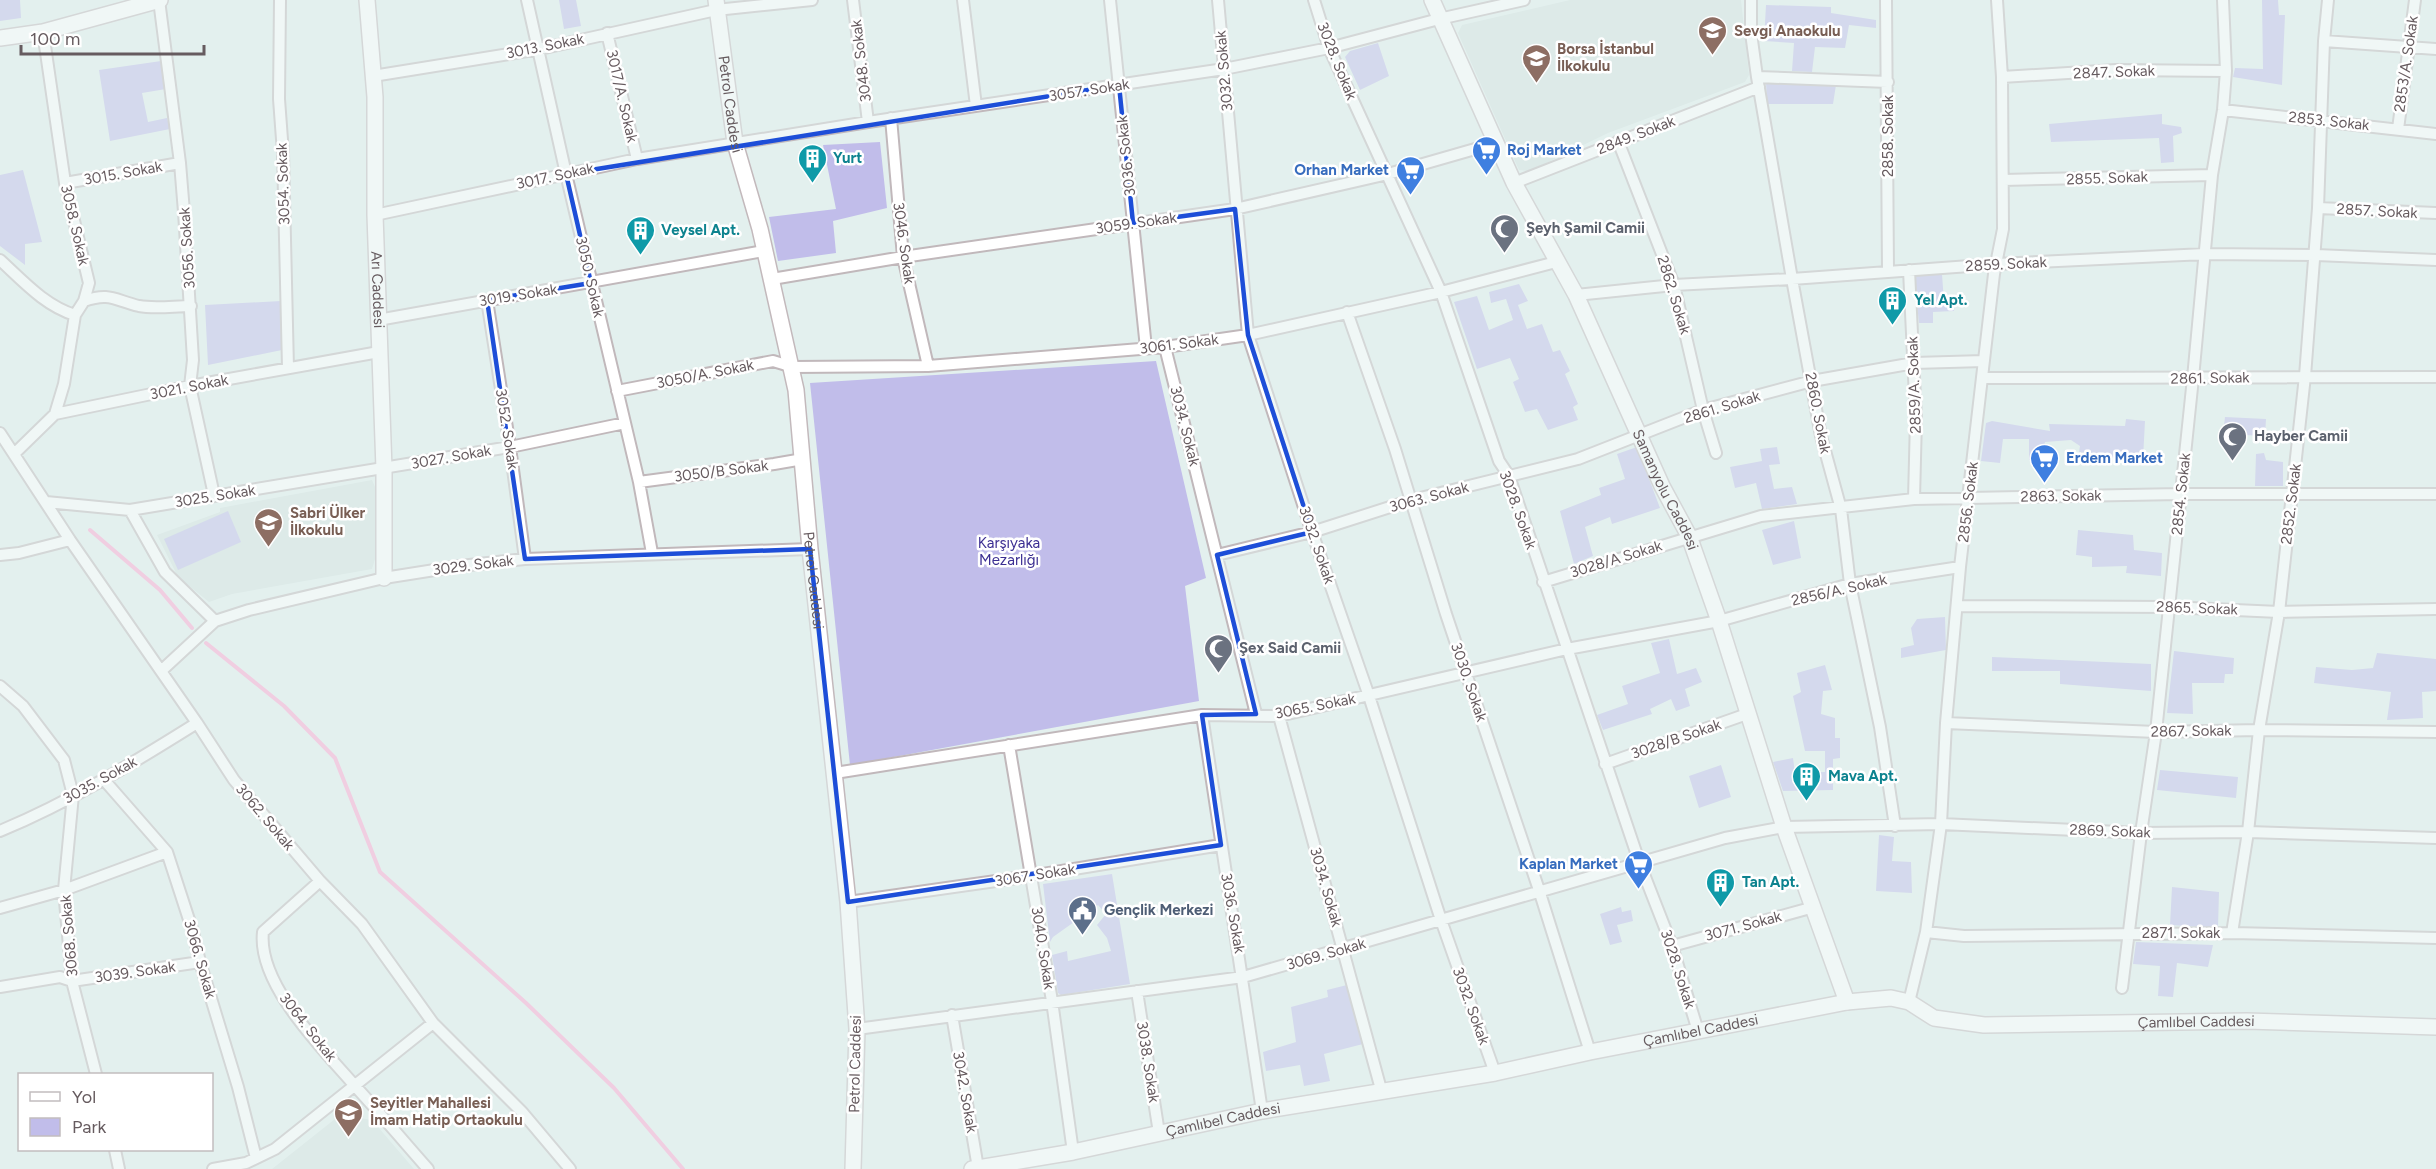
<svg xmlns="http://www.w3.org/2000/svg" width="2436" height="1169" viewBox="0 0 2436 1169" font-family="Figtree,sans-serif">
<rect width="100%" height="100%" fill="#e3f0ee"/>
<path fill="#d4e2e0" d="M1570 0H1741L1749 75 1745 82 1608 133 1530 171 1519 170 1458 33 1462 25Z
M372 480 375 487V559L372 569 232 594 209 602 178 577 157 535 220 512V508Z
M340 1115 372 1120 414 1169H272Z"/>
<path fill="#c1bdea" d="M0 0H20L21 18 0 21Z
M559 0H576L581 26 564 29Z
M2262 0H2278L2279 15H2285L2282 85 2233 77 2235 68 2263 69Z
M1766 5 1831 7V13L1876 20V28L1849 25 1845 48 1815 47 1812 72 1792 71 1794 43 1764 41Z
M1378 43 1389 76 1360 90 1345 57 1350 51Z
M161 61 166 89 142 93 148 122 167 118 170 129 110 141 99 70Z
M1766 82 1836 85 1833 104H1767Z
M2162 114V124L2181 127 2182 133 2173 136 2174 162 2161 163 2159 138 2051 142 2049 124Z
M880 142 887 208 833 221 836 253 778 261 769 217 836 209 823 145Z
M23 170 42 242 25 244V265L0 246V175Z
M1942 274 1944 302H1955L1954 311 1933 312V323H1919L1914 276Z
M1519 284 1528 301 1518 305 1527 329 1542 324 1553 352 1560 350 1570 371 1565 374 1578 404 1573 407 1578 420 1548 430 1537 409 1525 412 1513 382 1519 379 1510 358 1477 369 1454 302 1477 296 1489 330 1513 320 1506 299 1491 303 1489 292Z
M281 301 282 350 208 365 205 305Z
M1156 361 1206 578 1185 586 1199 701 850 765 810 383Z
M2225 417 2266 419 2265 436 2223 434Z
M2126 419 2145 421 2143 459 2115 458 2079 452 2080 446 2071 440 2045 442 2042 461 2029 460V439H2003L2000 463 1981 461 1986 423 1992 421 2050 431 2049 424 2125 426Z
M1637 447 1660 508 1612 524 1610 517 1585 527 1593 556 1574 564 1560 511 1601 495 1599 488 1625 479 1617 454Z
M1777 447 1780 464 1769 465 1774 489 1792 487 1797 504 1762 509 1756 483 1735 488 1730 467 1762 461 1760 449Z
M2264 453 2266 460 2283 462V486H2255L2256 454Z
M228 511 241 542 178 570 164 539Z
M1794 521 1801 558 1773 565 1762 530Z
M2078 530 2133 535 2134 550 2162 553 2161 576 2126 573 2127 566 2092 567V557L2076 555Z
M1945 617 1946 650 1901 658V648L1914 645 1911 628 1917 619Z
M1669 639 1677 674 1696 668 1702 682 1685 689 1690 706 1676 711 1671 699 1650 709 1652 714 1603 730 1597 715 1628 704 1622 686 1660 673 1651 643Z
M2174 651 2234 658 2233 674H2225L2224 683H2192L2193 714 2167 713Z
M2377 653 2436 659V691L2422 692 2423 718 2387 720 2391 692 2314 683 2316 667 2352 670 2373 668Z
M1992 657 2151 664V691L2060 684V671H1992Z
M1825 665 1832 690 1823 691 1821 714 1835 718V738H1840V758L1833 759V790L1783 791 1773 762 1793 758 1795 773 1825 772V751H1805L1793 696 1801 692 1797 673Z
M1721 765 1731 797 1699 808 1689 776Z
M2160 770 2238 777 2236 798 2157 790Z
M1879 835 1894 837 1892 861 1911 862 1912 893 1876 891Z
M1112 874 1130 984 1061 995 1058 993 1052 955 1067 951 1068 961 1111 951 1107 938 1097 925 1106 914 1098 905 1053 937 1050 942 1043 884Z
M2172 887 2219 892 2218 928 2170 925Z
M1621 907 1622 912 1631 910 1633 921 1617 925 1622 942 1610 945 1600 914Z
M2136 942 2213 945 2208 967 2177 963 2173 997 2158 996 2160 966 2133 964Z
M1347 985 1363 1044 1324 1054 1330 1081 1304 1086 1300 1065 1266 1071 1263 1052 1296 1042 1291 1007 1328 997 1327 990Z"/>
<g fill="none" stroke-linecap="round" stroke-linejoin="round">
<path stroke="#ffa4d0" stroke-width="4" d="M90 530 160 590 192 628
M206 643 284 706 335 758 380 872 526 1003 614 1088 683 1169"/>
<defs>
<path id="street" d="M159 0 180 163 184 212 193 360 190 386 214 495
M280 0 279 99 283 153 288 368
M527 0 566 174 639 482 652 553
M853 0 868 122
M963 0 976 106
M1110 0 1146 348
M1218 0 1248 335 1312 532 1369 696 1441 920 1495 1073
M1314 0 1329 48 1441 292 1499 461 1509 476 1640 864 1672 946 1698 1031
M1751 0V33L1757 77 1792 279 1821 436 1841 509 1850 584 1880 727 1895 826
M1886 0 1888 271
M43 32 65 183 89 283 84 301 75 315 64 384 55 414
M607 33 637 159
M2324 41 2436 49
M373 76 540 49 716 10 812 0
M1757 77 1888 82
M2002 77 2116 70 2226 71
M2223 110 2436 134
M891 118 903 257 928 366
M2398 129 2415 0
M1618 141 1674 285 1703 410 1716 453
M2003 180 2212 175
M65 183 180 163
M1514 183 1759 87
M2318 208 2436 213
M375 215 637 159 868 122 1224 69 1329 48 1439 19 1524 0
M0 260C23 281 45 306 75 315
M1909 270 1916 419 1914 499
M772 279 903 257 1235 209 1388 174 1496 143
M1576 295 1674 285 1792 279 1997 264 2205 254 2316 255 2436 260
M487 300 510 447 525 559
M84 301C110 292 114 300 139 306 155 309 174 306 191 306
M1347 312 1395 449 1446 614 1539 890 1590 1052
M378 320 764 251
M1165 347 1256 714
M1983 378 2436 377
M617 391 773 361 793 367 928 366 1165 347 1248 335 1441 292 1556 262
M0 433 70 540 197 723 234 780 320 881 362 924 433 1023 522 1112 570 1169
M14 454 55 414 190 386 379 352
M639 482 774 464 803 459
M46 502 130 510 510 447 625 423
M130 510 165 572 215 621
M0 555 19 553 70 540
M1217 555 1312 532 1412 500 1578 459 1703 410 1812 381 1914 363 1984 361
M1543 582 1761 516 1914 499 2180 494H2436
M1958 606 2169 607 2279 612 2436 609
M161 671 215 621 249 610 384 578 460 566 525 559 810 549
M0 686 23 706 64 760 73 795 64 890 72 981 96 1074
M1202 715 1262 1111
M1279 716 1382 1093
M1946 723 2156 732 2259 730 2436 732
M1009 745 1052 1001 1073 1152
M1605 764 1747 714
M835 773 1202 715 1279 716 1567 649 1719 621 1850 584 1960 567
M105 781 167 852 193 932 200 962 238 1087 256 1158
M0 831C70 802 133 763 197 723
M320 881 263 932C257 984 323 1049 355 1086 380 1113 403 1141 428 1169
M848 902 1031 876 1221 845
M0 908 64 890 167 852
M1926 932 1964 936 2232 933 2436 938
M2232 933 2248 832 2259 730 2279 612 2305 376 2318 208 2324 41 2328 0
M1672 946 1814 907
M0 987 60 977 72 981 200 962
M2122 988 2141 833 2156 732 2193 378 2212 175 2223 110 2226 71 2223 0
M1137 991 1159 1133
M1909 1002 1926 932 1941 824 1946 723 1960 567 1994 274 2003 229 2002 77 1997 0
M952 1015 978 1168
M857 1029 1243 977 1725 838 1784 827 1941 824 2141 833 2248 832 2436 838
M115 1150 119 1169
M213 1169 246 1163 275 1149 433 1023"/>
<g id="secondary">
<path id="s1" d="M367 0 375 97V215L384 469V578"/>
<path id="s2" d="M716 0 735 143 760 229 796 390 810 549 848 902 857 1029 853 1169"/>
<path id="s3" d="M1432 0 1514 183 1576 295 1662 486 1689 536 1719 621 1784 827 1847 1002"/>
<path d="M0 38 43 32 160 0"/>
<path id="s4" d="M972 1169 1073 1152 1262 1111 1495 1073 1590 1052 1847 1002 1891 998 1909 1002 1934 1018 1984 1025 2247 1021 2436 1027"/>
</g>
</defs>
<use href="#street" stroke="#c1b8bb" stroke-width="14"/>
<use href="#secondary" stroke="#c3b9bc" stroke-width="18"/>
<use href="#street" stroke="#fff" stroke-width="10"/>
<use href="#secondary" stroke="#fff" stroke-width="15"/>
</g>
<path d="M0 0H2436V1169H0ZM1119 85 1133 223 1235 209 1248 335 1312 532 1217 555 1256 714 1202 715 1221 845 848 902 810 549 525 559 487 300 591 283 566 174Z" fill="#e3f0ee" fill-opacity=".55" fill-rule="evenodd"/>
<path fill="none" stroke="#1d4ed8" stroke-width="4.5" stroke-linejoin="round" d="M1119 85 1133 223 1235 209 1248 335 1312 532 1217 555 1256 714 1202 715 1221 845 848 902 810 549 525 559 487 300 591 283 566 174Z"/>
<defs>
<symbol id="school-pin" viewBox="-11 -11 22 30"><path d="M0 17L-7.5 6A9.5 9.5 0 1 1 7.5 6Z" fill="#8d6e63" stroke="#fff"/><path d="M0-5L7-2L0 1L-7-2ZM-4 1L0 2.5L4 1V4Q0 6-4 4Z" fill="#fff"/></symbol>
<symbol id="supermarket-pin" viewBox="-11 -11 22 30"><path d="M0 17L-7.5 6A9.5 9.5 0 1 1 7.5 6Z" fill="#3f7fe0" stroke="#fff"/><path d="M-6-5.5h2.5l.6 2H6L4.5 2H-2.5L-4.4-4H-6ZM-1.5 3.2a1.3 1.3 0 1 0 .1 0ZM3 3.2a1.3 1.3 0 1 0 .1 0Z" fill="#fff"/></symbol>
<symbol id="building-pin" viewBox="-11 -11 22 30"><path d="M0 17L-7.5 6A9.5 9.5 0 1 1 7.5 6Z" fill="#0f9aa8" stroke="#fff"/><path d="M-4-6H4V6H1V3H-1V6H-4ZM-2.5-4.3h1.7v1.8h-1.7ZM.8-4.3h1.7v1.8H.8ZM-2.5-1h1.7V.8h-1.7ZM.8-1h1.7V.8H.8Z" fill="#fff"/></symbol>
<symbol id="mosque-pin" viewBox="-11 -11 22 30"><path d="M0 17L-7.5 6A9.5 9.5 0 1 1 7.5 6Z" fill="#6b7280" stroke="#fff"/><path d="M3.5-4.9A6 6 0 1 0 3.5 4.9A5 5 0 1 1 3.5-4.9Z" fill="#fff"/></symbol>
<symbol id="civic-pin" viewBox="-11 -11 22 30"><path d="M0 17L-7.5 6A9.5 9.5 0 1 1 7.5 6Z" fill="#5c6f8a" stroke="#fff"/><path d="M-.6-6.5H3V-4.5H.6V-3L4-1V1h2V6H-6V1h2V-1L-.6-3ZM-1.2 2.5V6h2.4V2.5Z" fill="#fff"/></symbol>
</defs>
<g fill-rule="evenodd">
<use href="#school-pin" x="1696" y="14" width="33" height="45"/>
<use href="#school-pin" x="1520" y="42" width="33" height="45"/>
<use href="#supermarket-pin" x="1470" y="134" width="33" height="45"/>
<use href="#building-pin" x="796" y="142" width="33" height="45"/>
<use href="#supermarket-pin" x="1394" y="154" width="33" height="45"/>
<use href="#mosque-pin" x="1488" y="212" width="33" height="45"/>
<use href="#building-pin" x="624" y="214" width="33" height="45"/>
<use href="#building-pin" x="1876" y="284" width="33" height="45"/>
<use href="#mosque-pin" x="2216" y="420" width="33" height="45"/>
<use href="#supermarket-pin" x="2028" y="442" width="33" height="45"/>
<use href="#school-pin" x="252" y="506" width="33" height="45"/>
<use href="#mosque-pin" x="1202" y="632" width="33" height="45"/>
<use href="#building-pin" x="1790" y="760" width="33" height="45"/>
<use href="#supermarket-pin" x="1622" y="848" width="33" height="45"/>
<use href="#building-pin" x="1704" y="866" width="33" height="45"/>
<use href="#civic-pin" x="1066" y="894" width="33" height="45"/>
<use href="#school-pin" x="332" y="1096" width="33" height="45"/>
</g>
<g text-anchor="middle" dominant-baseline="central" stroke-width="5" stroke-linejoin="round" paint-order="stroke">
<g font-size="15" font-weight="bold" fill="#785e54" stroke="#fff" text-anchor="start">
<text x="1734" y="31">Sevgi Anaokulu</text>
<text x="1557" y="49">Borsa İstanbul<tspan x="1557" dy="17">İlkokulu</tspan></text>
<text x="290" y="513">Sabri Ülker<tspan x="290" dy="17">İlkokulu</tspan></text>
<text x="370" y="1103">Seyitler Mahallesi<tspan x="370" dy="17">İmam Hatip Ortaokulu</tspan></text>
</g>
<g font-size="15" fill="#665b5f" stroke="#fff">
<text transform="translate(545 46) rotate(-11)">3013. Sokak</text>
<text transform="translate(861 61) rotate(-97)">3048. Sokak</text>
<text transform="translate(1337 61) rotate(68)">3028. Sokak</text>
<text transform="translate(2406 64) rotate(-82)">2853/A. Sokak</text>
<text transform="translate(1224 71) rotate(-95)">3032. Sokak</text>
<text transform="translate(2114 72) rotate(-2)">2847. Sokak</text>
<text transform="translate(1089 90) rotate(-9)">3057. Sokak</text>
<text transform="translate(622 96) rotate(77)">3017/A. Sokak</text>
<text stroke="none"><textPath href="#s2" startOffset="105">Petrol Caddesi</textPath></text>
<text transform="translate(2329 121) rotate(6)">2853. Sokak</text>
<text transform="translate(1636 135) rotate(-21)">2849. Sokak</text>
<text transform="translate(1888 136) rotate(-90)">2858. Sokak</text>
<text transform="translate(1126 156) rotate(-96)">3036. Sokak</text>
<text transform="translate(123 173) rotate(-10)">3015. Sokak</text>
<text transform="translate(555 176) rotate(-12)">3017. Sokak</text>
<text transform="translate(2107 178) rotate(-2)">2855. Sokak</text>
<text transform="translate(283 184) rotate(-92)">3054. Sokak</text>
<text transform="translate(2377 211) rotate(3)">2857. Sokak</text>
<text transform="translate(1136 223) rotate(-8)">3059. Sokak</text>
<text transform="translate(75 225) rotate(77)">3058. Sokak</text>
<text transform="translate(904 243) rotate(82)">3046. Sokak</text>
<text transform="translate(187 248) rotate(-94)">3056. Sokak</text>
<text transform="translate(2006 264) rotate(-3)">2859. Sokak</text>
<text transform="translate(590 277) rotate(77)">3050. Sokak</text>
<text stroke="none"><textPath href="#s1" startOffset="290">Arı Caddesi</textPath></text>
<text transform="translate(518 295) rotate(-9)">3019. Sokak</text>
<text transform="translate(1674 295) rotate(73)">2862. Sokak</text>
<text transform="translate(1179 344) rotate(-7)">3061. Sokak</text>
<text transform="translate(705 374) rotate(-11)">3050/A. Sokak</text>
<text transform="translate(2210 378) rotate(-1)">2861. Sokak</text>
<text transform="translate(1914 385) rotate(-92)">2859/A. Sokak</text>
<text transform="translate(189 387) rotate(-11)">3021. Sokak</text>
<text transform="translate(1722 407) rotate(-17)">2861. Sokak</text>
<text transform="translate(1818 413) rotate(79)">2860. Sokak</text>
<text transform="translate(1185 426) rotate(76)">3034. Sokak</text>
<text transform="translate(507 429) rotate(81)">3052. Sokak</text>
<text transform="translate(451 457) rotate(-10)">3027. Sokak</text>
<text transform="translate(721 471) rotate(-7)">3050/B Sokak</text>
<text stroke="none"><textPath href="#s3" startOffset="543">Samanyolu Caddesi</textPath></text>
<text transform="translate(2181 494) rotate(-84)">2854. Sokak</text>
<text transform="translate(215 496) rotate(-9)">3025. Sokak</text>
<text transform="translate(2061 496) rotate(-1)">2863. Sokak</text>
<text transform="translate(1429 497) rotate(-15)">3063. Sokak</text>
<text transform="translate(1968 502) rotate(-83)">2856. Sokak</text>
<text transform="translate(2291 504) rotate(-83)">2852. Sokak</text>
<text transform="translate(1518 510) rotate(70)">3028. Sokak</text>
<text transform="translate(1317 545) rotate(71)">3032. Sokak</text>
<text transform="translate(1616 559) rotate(-17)">3028/A Sokak</text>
<text transform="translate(473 565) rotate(-7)">3029. Sokak</text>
<text stroke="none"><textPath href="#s2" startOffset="590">Petrol Caddesi</textPath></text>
<text transform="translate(1839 590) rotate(-13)">2856/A. Sokak</text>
<text transform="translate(2197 608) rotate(2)">2865. Sokak</text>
<text transform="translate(1469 682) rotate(71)">3030. Sokak</text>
<text transform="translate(1315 706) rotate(-11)">3065. Sokak</text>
<text transform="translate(2191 731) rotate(-1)">2867. Sokak</text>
<text transform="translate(1676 739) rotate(-19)">3028/B Sokak</text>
<text transform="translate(100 780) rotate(-29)">3035. Sokak</text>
<text transform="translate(265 817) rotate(50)">3062. Sokak</text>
<text transform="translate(2110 831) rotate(2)">2869. Sokak</text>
<text transform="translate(1035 875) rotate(-9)">3067. Sokak</text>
<text transform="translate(1326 887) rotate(74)">3034. Sokak</text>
<text transform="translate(1233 913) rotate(80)">3036. Sokak</text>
<text transform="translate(1743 926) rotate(-15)">3071. Sokak</text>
<text x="2181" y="933">2871. Sokak</text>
<text transform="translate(69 936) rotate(-95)">3068. Sokak</text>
<text transform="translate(1043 948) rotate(81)">3040. Sokak</text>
<text transform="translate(1326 954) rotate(-16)">3069. Sokak</text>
<text transform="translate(200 959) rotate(74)">3066. Sokak</text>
<text transform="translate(1678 969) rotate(72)">3028. Sokak</text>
<text transform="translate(135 972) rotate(-8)">3039. Sokak</text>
<text transform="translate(1471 1006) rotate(70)">3032. Sokak</text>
<text stroke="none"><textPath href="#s4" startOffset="1246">Çamlıbel Caddesi</textPath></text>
<text transform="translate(308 1027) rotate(52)">3064. Sokak</text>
<text stroke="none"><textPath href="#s4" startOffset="742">Çamlıbel Caddesi</textPath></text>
<text transform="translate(1148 1062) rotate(81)">3038. Sokak</text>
<text transform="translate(855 1064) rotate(-89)">Petrol Caddesi</text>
<text transform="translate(965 1092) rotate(80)">3042. Sokak</text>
<text stroke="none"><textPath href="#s4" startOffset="256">Çamlıbel Caddesi</textPath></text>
</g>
<g font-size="15" font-weight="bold" fill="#366cbe" stroke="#fff" text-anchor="start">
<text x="1507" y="150">Roj Market</text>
<text x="1389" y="170" text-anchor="end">Orhan Market</text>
<text x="2066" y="458">Erdem Market</text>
<text x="1618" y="864" text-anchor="end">Kaplan Market</text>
</g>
<g font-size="15" font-weight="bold" fill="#0d838f" stroke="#fff" text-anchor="start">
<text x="833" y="158">Yurt</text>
<text x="661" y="230">Veysel Apt.</text>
<text x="1914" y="300">Yel Apt.</text>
<text x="1828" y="776">Mava Apt.</text>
<text x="1742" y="882">Tan Apt.</text>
</g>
<g font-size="15" font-weight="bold" fill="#5b616d" stroke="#fff" text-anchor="start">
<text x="1526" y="228">Şeyh Şamil Camii</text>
<text x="2254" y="436">Hayber Camii</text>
<text x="1239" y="648">Şex Said Camii</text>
</g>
<g font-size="15" fill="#3b2e92" stroke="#fff">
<text x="1009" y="543">Karşıyaka<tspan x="1009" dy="17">Mezarlığı</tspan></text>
</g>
<g font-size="15" font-weight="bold" fill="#4e5e75" stroke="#fff" text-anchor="start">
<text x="1104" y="910">Gençlik Merkezi</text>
</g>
</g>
<rect x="18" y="1073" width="195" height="78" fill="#ffffff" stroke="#c2bdbf" stroke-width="1.5"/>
<rect x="30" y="1092" width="30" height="9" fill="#ffffff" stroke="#c2bdbf" stroke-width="1.5"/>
<text x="72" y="1103" font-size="18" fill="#665b5f">Yol</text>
<rect x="30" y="1118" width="30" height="18" fill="#c1bdea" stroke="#c2bdbf" stroke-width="1.5"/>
<text x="72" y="1133" font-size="18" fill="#665b5f">Park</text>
<path d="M21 45v9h183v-9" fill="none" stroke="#665b5f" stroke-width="3"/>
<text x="30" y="45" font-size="18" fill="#665b5f" stroke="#ffffff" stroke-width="4.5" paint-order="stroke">100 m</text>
</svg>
